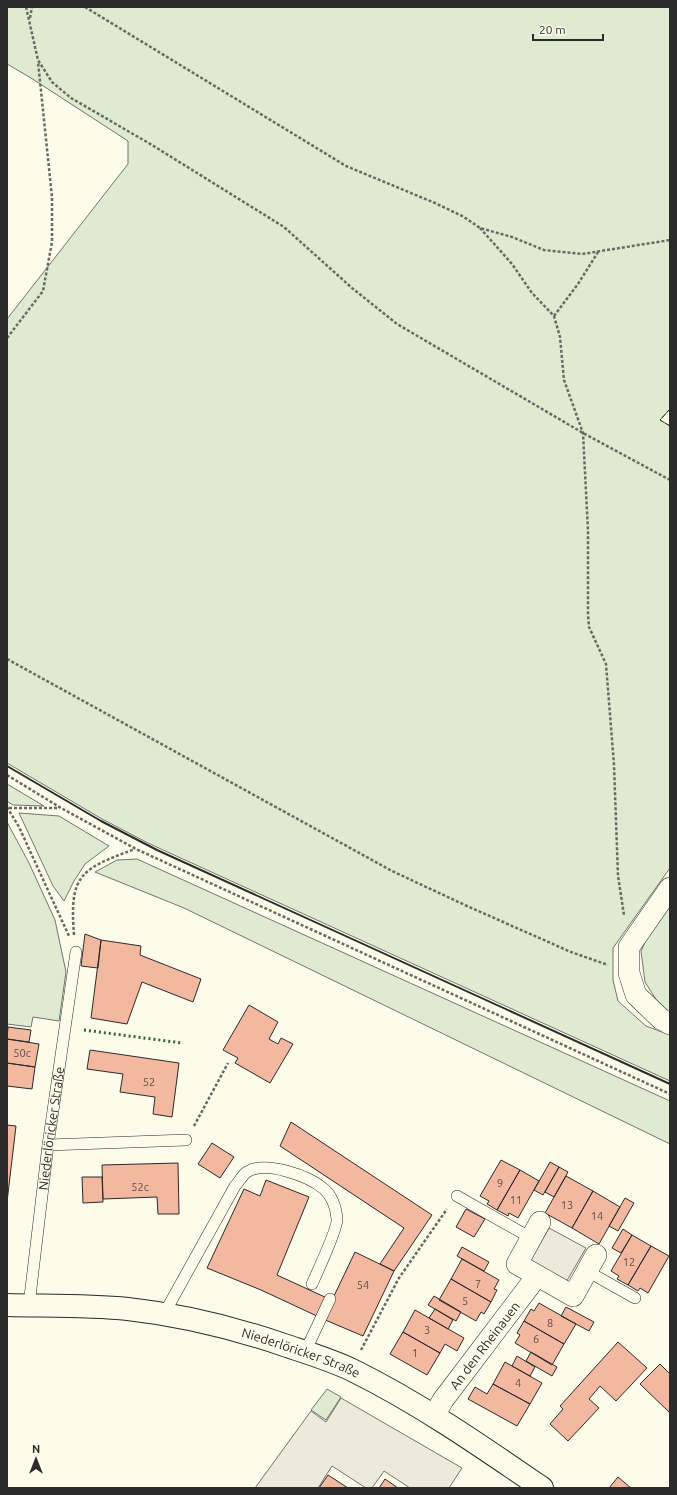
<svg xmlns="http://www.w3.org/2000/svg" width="677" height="1495" viewBox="0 0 677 1495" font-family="Ubuntu,sans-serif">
<rect width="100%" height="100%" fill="#fdfbea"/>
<path fill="#deebd1" stroke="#74746e" d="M7 7H670V409L660 420 670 426V868L613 948V980L618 1001 646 1026 670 1035V1081L150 844 102 819 7 763V319L128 164V141L31 78 7 64Z
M7 784 44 806 13 805 7 801Z
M19 813 59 816 109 846 85 864 74 881 64 901 53 886Z
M7 822 29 863 55 920 66 972 59 1021 33 1017 31 1027 7 1024Z
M137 859 670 1101V1144L184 908 95 872 117 860Z
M670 902V1013L662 1009 645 982 641 951 652 927Z
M327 1389 341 1397 326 1420 311 1410Z"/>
<path fill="#eceadb" stroke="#74746e" d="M549 1228 586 1248 565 1284 529 1263Z
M341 1398 462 1468 449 1488H410L384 1471 372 1488H366L332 1466 318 1488H255L311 1411 326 1422Z"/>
<path fill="#f2b8a0" stroke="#2b2b2b" d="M85 934 101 940 98 968 81 966Z
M101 940 141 946 140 955 201 979 193 1002 142 982 127 1024 91 1018Z
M249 1005 278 1022 269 1039 278 1044 281 1038 293 1044 270 1083 235 1063 238 1058 223 1050Z
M8 1027 31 1030 29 1042 7 1039Z
M7 1039 39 1044 35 1067 7 1063Z
M90 1050 179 1063 172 1117 153 1114 155 1097 120 1092 123 1074 87 1069Z
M7 1063 35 1067 32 1089 7 1086Z
M291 1122 432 1215 394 1271 380 1264 404 1228 280 1146Z
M7 1125 16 1126 7 1202Z
M212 1143 234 1157 220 1178 198 1164Z
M501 1160 520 1170 497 1210 487 1204 489 1201 480 1196Z
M550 1162 559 1167 543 1195 534 1190Z
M178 1163 179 1214H158L157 1197 103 1199 102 1165Z
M559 1167 568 1172 554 1197 545 1192Z
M520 1170 539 1181 518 1218 509 1213 508 1216 497 1210Z
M566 1176 593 1191 572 1228 545 1213Z
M82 1177H102L103 1202 83 1203Z
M266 1180 309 1197 277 1275 327 1298 319 1317 261 1290 207 1268 244 1189 260 1196Z
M593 1191 620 1207 599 1244 572 1228Z
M625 1198 634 1203 618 1231 609 1226Z
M466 1209 485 1219 474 1237 456 1227Z
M623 1229 632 1235 621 1253 612 1248Z
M632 1235 651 1246 628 1285 617 1279 619 1276 611 1271Z
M651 1246 669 1256 648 1293 640 1288 638 1291 628 1285Z
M462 1247 489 1262 484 1271 457 1256Z
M355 1252 394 1271 363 1336 323 1319Z
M462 1259 499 1280 494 1289 497 1290 491 1302 451 1279Z
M451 1279 491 1302 484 1314 481 1312 476 1321 439 1300Z
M434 1296 461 1312 456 1321 428 1305Z
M539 1303 576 1324 564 1344 524 1321 531 1309 534 1311Z
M566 1307 594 1322 589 1331 561 1316Z
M435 1309 453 1320 448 1329 429 1318Z
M415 1310 464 1338 457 1351 445 1344 440 1353 403 1332Z
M524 1321 564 1344 552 1365 515 1343 520 1335 517 1333Z
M403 1332 440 1353 427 1375 390 1354Z
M618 1342 647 1368 616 1401 600 1386 589 1399 599 1408 568 1441 550 1424 563 1409 560 1406Z
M531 1352 557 1367 552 1376 526 1361Z
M517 1356 535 1367 530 1376 512 1366Z
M505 1362 542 1383 530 1404 493 1384Z
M660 1364 670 1374V1413L640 1384Z
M493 1384 530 1404 517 1426 468 1399 475 1387 487 1394Z
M328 1475 348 1488H319Z
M618 1477 631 1488H609Z
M385 1479 398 1488H379Z"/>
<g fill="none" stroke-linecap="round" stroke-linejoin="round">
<defs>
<g id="lane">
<path d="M48 1145 186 1140"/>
<path d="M457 1196 531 1238"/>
<path d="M587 1271 635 1298"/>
<path id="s1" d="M29 1305 48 1145 76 952"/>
<path d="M164 1314 235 1186C239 1182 242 1175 247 1172 265 1160 309 1176 324 1189 332 1196 336 1208 337 1219 338 1227 317 1273 312 1284"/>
<path d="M305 1352 330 1299"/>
</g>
<g id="street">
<path d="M670 888 629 947V973L636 995 661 1019 670 1024"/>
<path d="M540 1222 517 1264 573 1296 596 1255"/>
<path id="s2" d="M434 1416 443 1400 537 1276"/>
</g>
<g id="secondary">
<path id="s3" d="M7 1305C47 1306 88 1305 128 1309 182 1315 235 1328 287 1346 308 1353 331 1360 352 1370 419 1403 481 1446 542 1488"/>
</g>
</defs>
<use href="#lane" stroke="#2b2b2b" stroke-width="12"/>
<use href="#street" stroke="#2b2b2b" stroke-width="22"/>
<use href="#secondary" stroke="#2b2b2b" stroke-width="24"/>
<path stroke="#6a6964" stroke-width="2.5" stroke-dasharray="3 2" stroke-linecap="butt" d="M26 7 38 60 52 82 71 98 152 145 284 227 352 288 397 324 583 433 670 480
M85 7 346 166 435 203 464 217 480 228 512 237 544 250 582 254 670 240
M30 18 32 7
M480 228 512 264 532 293 554 316 560 337 564 380 583 433 588 531V615L589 627 606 664 614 765 618 876 624 915
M554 316 578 284 598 252
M7 338 43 291 52 242V197L38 62
M7 659 392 871 467 906 571 952 608 965
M7 775 61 808 136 849 670 1094
M7 807 19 827 69 936
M9 808H60
M74 935C69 874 81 869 135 849
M194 1126 228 1063
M361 1350 399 1278 447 1209"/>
<use href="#lane" stroke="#fdfbea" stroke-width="11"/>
<use href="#street" stroke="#fdfbea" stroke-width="21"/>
<use href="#secondary" stroke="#fdfbea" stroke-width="22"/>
<path stroke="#34623c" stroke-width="3" stroke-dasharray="2 3" stroke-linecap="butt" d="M84 1030 182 1043"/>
<path stroke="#2b2b2b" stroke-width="1" stroke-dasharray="5 2" stroke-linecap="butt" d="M670 409 660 420 670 426"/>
<path stroke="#2b2b2b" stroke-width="2" d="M7 766 101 821 157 850 670 1084"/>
</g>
<g text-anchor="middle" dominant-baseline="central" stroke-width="3" stroke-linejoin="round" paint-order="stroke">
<g font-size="11" fill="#5d4e48">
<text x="22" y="1053">50c</text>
<text x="149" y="1082">52</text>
<text x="500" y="1183">9</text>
<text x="140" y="1187">52c</text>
<text x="516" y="1200">11</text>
<text x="567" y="1205">13</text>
<text x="597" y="1216">14</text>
<text x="629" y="1262">12</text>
<text x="478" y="1284">7</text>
<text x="363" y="1285">54</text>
<text x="465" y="1301">5</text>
<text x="550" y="1323">8</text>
<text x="427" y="1330">3</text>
<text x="536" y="1339">6</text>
<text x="415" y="1353">1</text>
<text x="518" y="1383">4</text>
</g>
<g font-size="13" fill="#2b2b2b" stroke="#fdfbea">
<text stroke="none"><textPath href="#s1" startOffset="178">Niederlöricker Straße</textPath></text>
<text stroke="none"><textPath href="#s2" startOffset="87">An den Rheinauen</textPath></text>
<text stroke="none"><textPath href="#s3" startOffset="300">Niederlöricker Straße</textPath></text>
</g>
</g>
<rect width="677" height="1495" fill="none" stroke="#2b2b2b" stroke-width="16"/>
<g transform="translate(36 1459)" stroke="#fdfbea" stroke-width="3" paint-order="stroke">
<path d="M0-3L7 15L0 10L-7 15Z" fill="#2b2b2b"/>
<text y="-6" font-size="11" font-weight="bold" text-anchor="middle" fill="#2b2b2b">N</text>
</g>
<path d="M533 34v6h70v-6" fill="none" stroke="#2b2b2b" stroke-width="2"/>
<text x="539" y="34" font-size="12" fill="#2b2b2b" stroke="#fdfbea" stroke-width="3" paint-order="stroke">20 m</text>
</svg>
